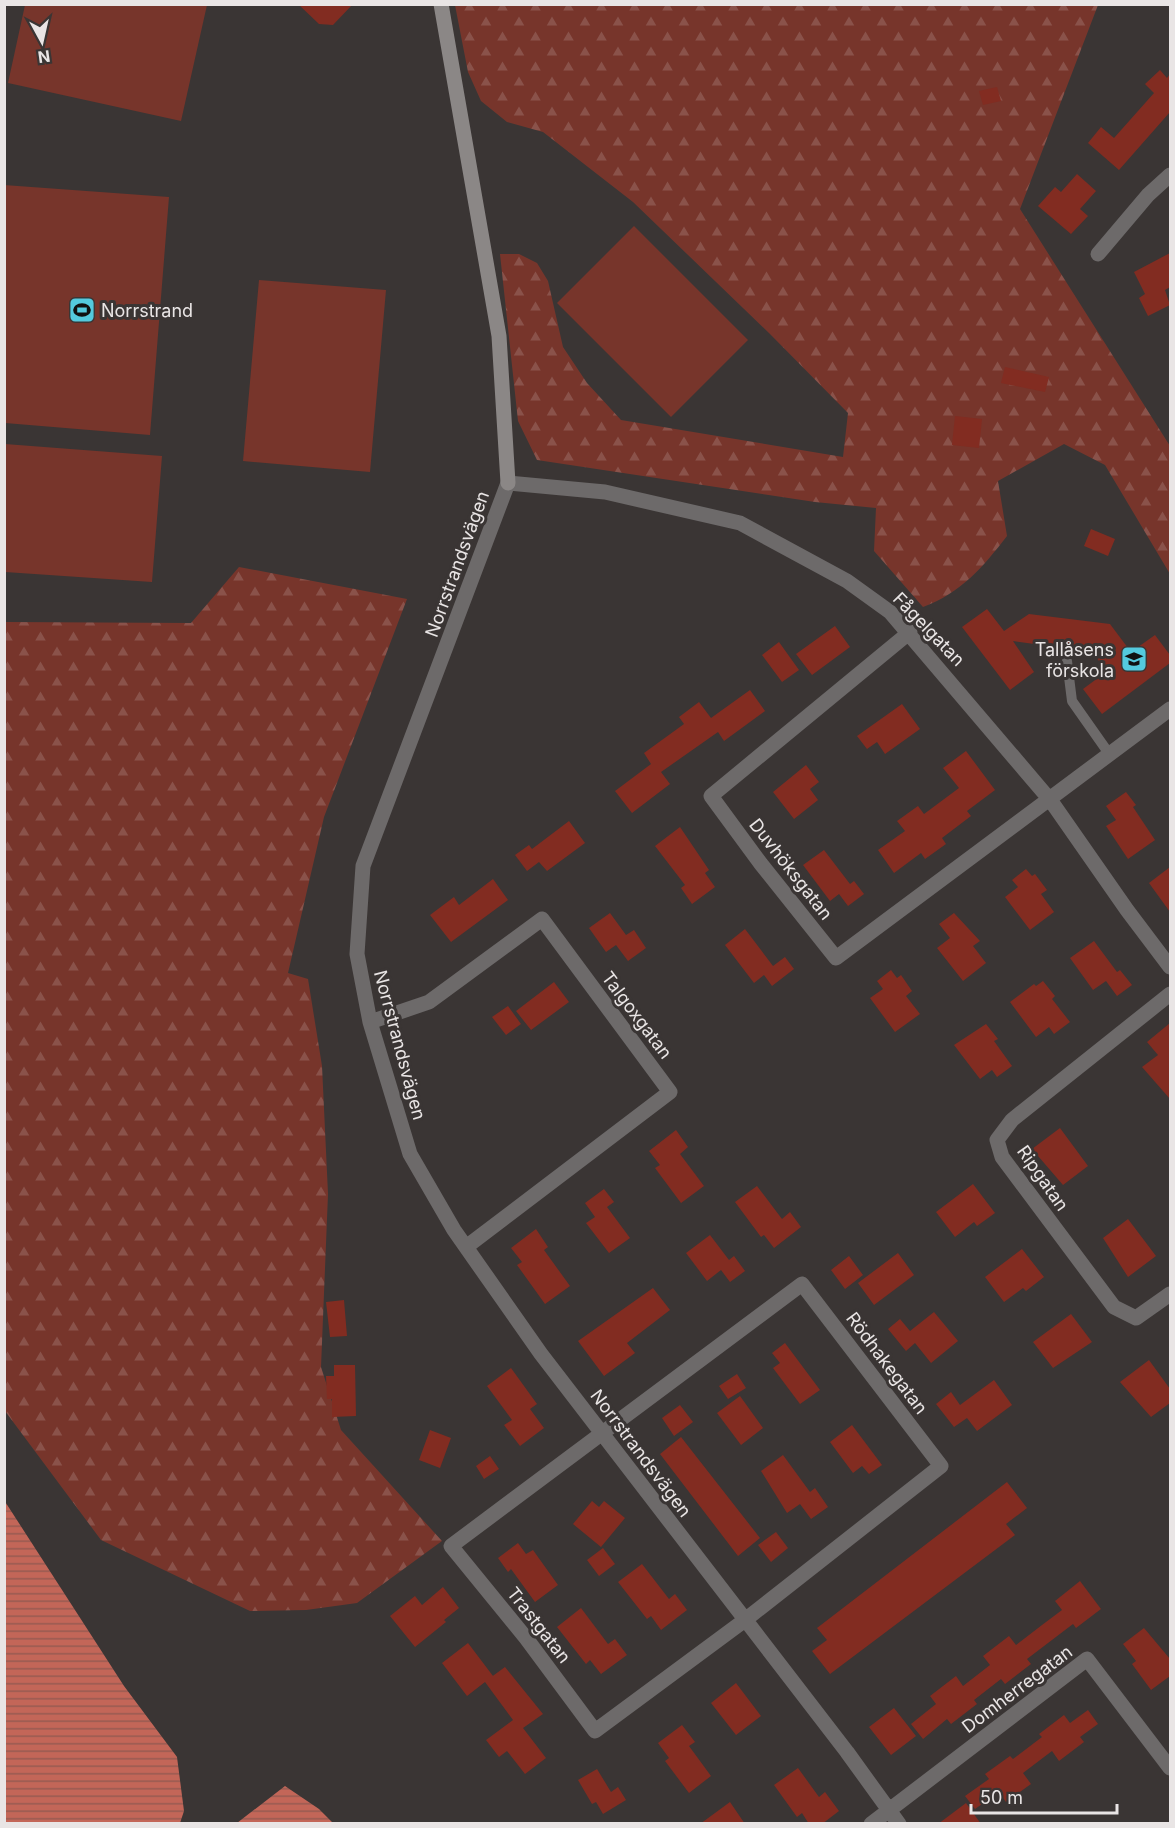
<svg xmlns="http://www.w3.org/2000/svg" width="1175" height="1828" viewBox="0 0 1175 1828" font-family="Inter,sans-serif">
<defs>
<pattern id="forest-firs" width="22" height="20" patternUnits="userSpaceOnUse" patternTransform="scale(1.5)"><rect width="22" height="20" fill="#77352b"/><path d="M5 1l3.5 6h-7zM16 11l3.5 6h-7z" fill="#8a524a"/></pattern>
<pattern id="water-rules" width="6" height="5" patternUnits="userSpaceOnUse" patternTransform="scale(1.5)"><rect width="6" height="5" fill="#c36658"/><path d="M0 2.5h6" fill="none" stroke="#975a51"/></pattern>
</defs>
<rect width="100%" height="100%" fill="#3a3534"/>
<path fill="url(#forest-firs)" d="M455 5H1098L1020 209 1170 446V574L1105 465 1064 444 998 481 1007 536C983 567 961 593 923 607L874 551 876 508 815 502 537 460 518 421 500 254H519L537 263 548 281 563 347 587 383 621 420 843 457 848 413 769 333 633 202 543 132 507 122 481 101 468 72Z
M239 567 407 599 324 817 288 973 308 979 322 1066 328 1194 321 1367 341 1430 442 1541 357 1603 306 1610 250 1611 101 1540 5 1411V622L191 623Z"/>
<path fill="#77352b" d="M25 5H207L181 121 8 83Z
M4 185 169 197 150 435 5 423Z
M634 226 748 340 671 417 557 303Z
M259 280 386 290 370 472 243 461Z
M5 444 162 456 152 582 5 572Z"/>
<path fill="url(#water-rules)" d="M4 1500 124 1686 177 1757 184 1811 180 1823H5Z
M285 1786 319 1809 333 1823H237Z"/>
<path fill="#822c21" d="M298 4H353L333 25 319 24Z
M1160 70 1167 78 1170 74V112L1119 170 1088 143 1101 127 1114 138 1154 93 1145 84Z
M997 87 1001 101 983 105 979 91Z
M1077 174 1096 191 1080 209 1088 216 1071 234 1038 206 1055 187 1061 192Z
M1170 253V287L1165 290 1170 305 1148 316 1139 298 1145 294 1134 272Z
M1005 367 1049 377 1045 392 1001 383Z
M955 416 982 419 979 448 952 445Z
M1091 529 1115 539 1108 556 1084 546Z
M987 609 1004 631 1029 614 1110 624 1131 652 1155 635 1170 655V663L1102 714 1083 689 1106 672 1093 652 1013 641 1034 672 1010 690 962 627Z
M835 626 850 647 812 675 796 654Z
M779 642 799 670 782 682 762 655Z
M750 690 765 711 724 741 718 732 661 772 670 784 632 813 615 791 651 764 644 753 684 724 679 717 699 702 711 718Z
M902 704 920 729 885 754 877 742 867 749 857 736Z
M966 751 995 790 967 811 971 816 942 838 946 844 925 859 921 853 894 873 878 850 905 831 897 821 918 806 924 814 959 788 943 768Z
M806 765 819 782 810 789 818 800 794 819 773 792Z
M1126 792 1136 805 1133 807 1155 840 1128 859 1106 826 1116 820 1106 806Z
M569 821 585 843 547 871 539 862 527 871 515 855 529 845 532 849Z
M680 827 709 870 705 873 715 887 692 904 681 888 685 885 655 846Z
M824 850 850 884 854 881 864 894 848 906 839 894 830 901 803 865Z
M1170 867V912L1149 883Z
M1026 869 1032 876 1035 874 1047 890 1041 894 1054 912 1030 930 1005 897 1018 887 1012 880Z
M493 879 508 900 451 942 430 915 454 897 459 905Z
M610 913 626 935 634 930 646 948 628 961 616 945 606 952 589 928Z
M954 913 980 941 973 946 986 963 963 981 937 948 950 938 939 924Z
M745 929 773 966 785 957 794 969 772 986 764 975 754 983 725 945Z
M1094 941 1117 972 1120 970 1132 985 1117 996 1106 981 1093 990 1070 958Z
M891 970 897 978 901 975 912 991 906 996 920 1014 895 1032 870 998 883 989 877 981Z
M1043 981 1055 996 1052 999 1070 1022 1054 1034 1049 1027 1036 1037 1010 1002 1034 984 1036 986Z
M554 982 569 1002 531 1030 516 1011Z
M508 1006 521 1024 506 1035 492 1017Z
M1170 1023V1099L1142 1067 1158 1055 1147 1042Z
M986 1024 998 1039 994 1041 1012 1066 997 1077 992 1070 980 1079 954 1045Z
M1060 1128 1088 1166 1063 1185 1032 1149Z
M676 1130 688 1147 680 1154 704 1186 681 1203 655 1168 660 1165 649 1151Z
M973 1184 995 1213 977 1226 974 1222 955 1237 936 1212Z
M757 1186 782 1219 790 1212 801 1227 774 1248 764 1235 761 1237 735 1202Z
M604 1189 614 1202 607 1207 630 1238 609 1253 586 1223 595 1217 585 1203Z
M1128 1219 1156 1256 1128 1277 1103 1238Z
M536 1229 548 1247 544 1250 570 1286 545 1304 517 1265 522 1262 511 1248Z
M710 1235 729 1260 734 1256 745 1271 730 1282 721 1270 707 1281 686 1253Z
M1022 1249 1044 1277 1026 1291 1023 1288 1004 1302 985 1277Z
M898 1253 914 1275 874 1305 858 1283Z
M849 1256 863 1275 845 1289 831 1270Z
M653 1288 670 1310 627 1343 635 1353 604 1376 578 1341Z
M344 1300 347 1336 330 1337 326 1302Z
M934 1312 958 1341 931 1363 915 1343 906 1351 888 1329 900 1319 910 1331Z
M1071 1314 1092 1342 1053 1368 1033 1342Z
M785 1343 820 1390 800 1404 773 1368 780 1363 772 1353Z
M1149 1360 1170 1389V1403L1151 1417 1120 1382Z
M334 1365H355L356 1416 332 1417V1399H327L326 1376H334Z
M511 1368 537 1404 530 1409 544 1428 520 1446 504 1425 512 1420 487 1386Z
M737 1374 746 1388 728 1399 719 1386Z
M994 1380 1012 1405 977 1431 967 1418 954 1427 936 1404 951 1392 960 1405Z
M740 1396 763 1428 741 1445 717 1413Z
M680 1405 693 1422 674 1436 662 1418Z
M852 1425 882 1465 869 1474 862 1466 853 1473 830 1442Z
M430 1430 451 1438 440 1468 419 1460Z
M681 1437 760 1538 738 1556 660 1454Z
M783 1455 810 1492 815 1488 828 1507 811 1519 800 1504 787 1513 761 1471Z
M490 1456 499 1469 484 1479 476 1466Z
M1007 1482 1027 1508 1006 1524 1015 1535 830 1674 812 1651 827 1640 817 1628Z
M592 1501 599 1507 604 1501 625 1518 601 1547 573 1524Z
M776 1532 788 1548 771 1562 758 1545Z
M518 1543 526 1554 533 1550 558 1585 535 1602 511 1569 508 1572 498 1558Z
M603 1548 615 1564 599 1576 587 1560Z
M642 1564 669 1599 675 1594 687 1610 661 1630 651 1616 647 1619 618 1582Z
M1080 1581 1101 1609 1076 1628 1073 1624 1027 1659 1031 1664 1005 1684 1001 1679 974 1700 977 1704 951 1724 947 1719 923 1739 911 1724 936 1704 930 1696 956 1676 963 1686 990 1665 983 1656 1009 1636 1016 1645 1042 1625 1062 1610 1055 1601Z
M443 1587 459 1608 444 1620 446 1622 415 1647 390 1616 415 1596 422 1605Z
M581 1608 608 1644 615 1639 627 1655 601 1674 590 1660 586 1664 557 1627Z
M1144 1628 1170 1659V1676L1151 1690 1132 1664 1136 1661 1123 1644Z
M468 1643 493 1676 490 1678 505 1667 543 1714 523 1728 546 1758 525 1774 507 1751 499 1757 486 1740 513 1720 485 1682 467 1696 442 1663Z
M736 1683 761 1716 736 1735 711 1703Z
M894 1708 916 1736 891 1755 869 1727Z
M1088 1710 1098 1724 1080 1737 1084 1742 1059 1761 1052 1751 1023 1773 1031 1784 1006 1802 999 1792 975 1809 965 1796 989 1779 985 1774 1010 1756 1013 1759 1042 1737 1039 1734 1064 1715 1070 1723Z
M682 1725 695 1742 689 1746 711 1776 689 1793 665 1761 669 1758 658 1743Z
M798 1768 819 1797 825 1792 839 1811 822 1824H809L802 1813 797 1817 774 1785Z
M597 1769 611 1792 618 1787 626 1800 603 1814 596 1802 592 1804 578 1780Z
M730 1802 745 1824H700Z
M966 1803 981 1824H938Z"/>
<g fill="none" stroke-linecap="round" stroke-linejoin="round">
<path stroke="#6d6a6a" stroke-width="10" d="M1067 661 1072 701 1110 755"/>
<path stroke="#6d6a6a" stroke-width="15" d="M1098 254 1148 195 1170 175
M910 632 711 796 761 864 836 958 1170 709
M1170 994 1012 1120 997 1140 1002 1157 1114 1307 1136 1318 1170 1294
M370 1022 429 1002 542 919 670 1092 466 1247
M802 1284 941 1466 745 1620 595 1731 526 1638 451 1546Z
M871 1824 1087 1659 1170 1768
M899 1824 847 1752 541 1354 454 1230 410 1154 370 1022 357 954 363 866 508 483 605 492 740 523 847 581 890 612 1051 801 1127 910 1170 967"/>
<path stroke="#8b8786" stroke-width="15" d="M441 4 499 336 508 483"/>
</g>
<defs>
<symbol id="stadium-square" viewBox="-11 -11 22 22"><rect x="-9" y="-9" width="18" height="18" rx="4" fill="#54cade" stroke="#3a3534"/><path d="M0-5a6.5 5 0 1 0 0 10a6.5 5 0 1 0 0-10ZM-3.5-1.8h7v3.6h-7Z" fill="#111"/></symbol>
<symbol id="school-square" viewBox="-11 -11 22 22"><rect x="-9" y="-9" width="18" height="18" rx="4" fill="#54cade" stroke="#3a3534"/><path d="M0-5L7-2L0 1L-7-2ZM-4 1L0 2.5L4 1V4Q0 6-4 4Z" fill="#111"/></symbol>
</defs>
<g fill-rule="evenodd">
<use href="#stadium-square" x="67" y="295" width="30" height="30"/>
<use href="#school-square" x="1119" y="644" width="30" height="30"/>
</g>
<g text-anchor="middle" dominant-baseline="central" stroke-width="6" stroke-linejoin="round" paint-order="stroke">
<g font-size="18" fill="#e9e5e5" stroke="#3a3534" text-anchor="start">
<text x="101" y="310">Norrstrand</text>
<text x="1114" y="649" text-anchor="end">Tallåsens<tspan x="1114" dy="21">förskola</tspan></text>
</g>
<g font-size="18" fill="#e9e5e5" stroke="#3a3534">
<text transform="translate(457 564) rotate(-70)">Norrstrandsvägen</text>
<text transform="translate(929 629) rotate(46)">Fågelgatan</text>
<text transform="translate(791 869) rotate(52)">Duvhöksgatan</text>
<text transform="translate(637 1015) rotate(53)">Talgoxgatan</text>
<text transform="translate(400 1045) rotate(75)">Norrstrandsvägen</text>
<text transform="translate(1043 1178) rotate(55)">Ripgatan</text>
<text transform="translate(887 1363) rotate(53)">Rödhakegatan</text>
<text transform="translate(641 1453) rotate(53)">Norrstrandsvägen</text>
<text transform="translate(539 1625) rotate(52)">Trastgatan</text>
<text transform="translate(1017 1689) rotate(-37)">Domherregatan</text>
</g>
</g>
<rect width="1175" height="1828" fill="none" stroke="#e9e5e5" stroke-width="12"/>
<g transform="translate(42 42) rotate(172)" stroke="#3a3534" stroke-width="4.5" paint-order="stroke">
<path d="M0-4.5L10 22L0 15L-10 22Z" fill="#e9e5e5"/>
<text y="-9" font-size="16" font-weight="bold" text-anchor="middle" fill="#e9e5e5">N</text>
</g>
<path d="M971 1804v9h146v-9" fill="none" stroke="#e9e5e5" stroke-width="3"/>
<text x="980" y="1804" font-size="18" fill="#e9e5e5" stroke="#3a3534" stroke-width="4.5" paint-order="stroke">50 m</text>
</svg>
